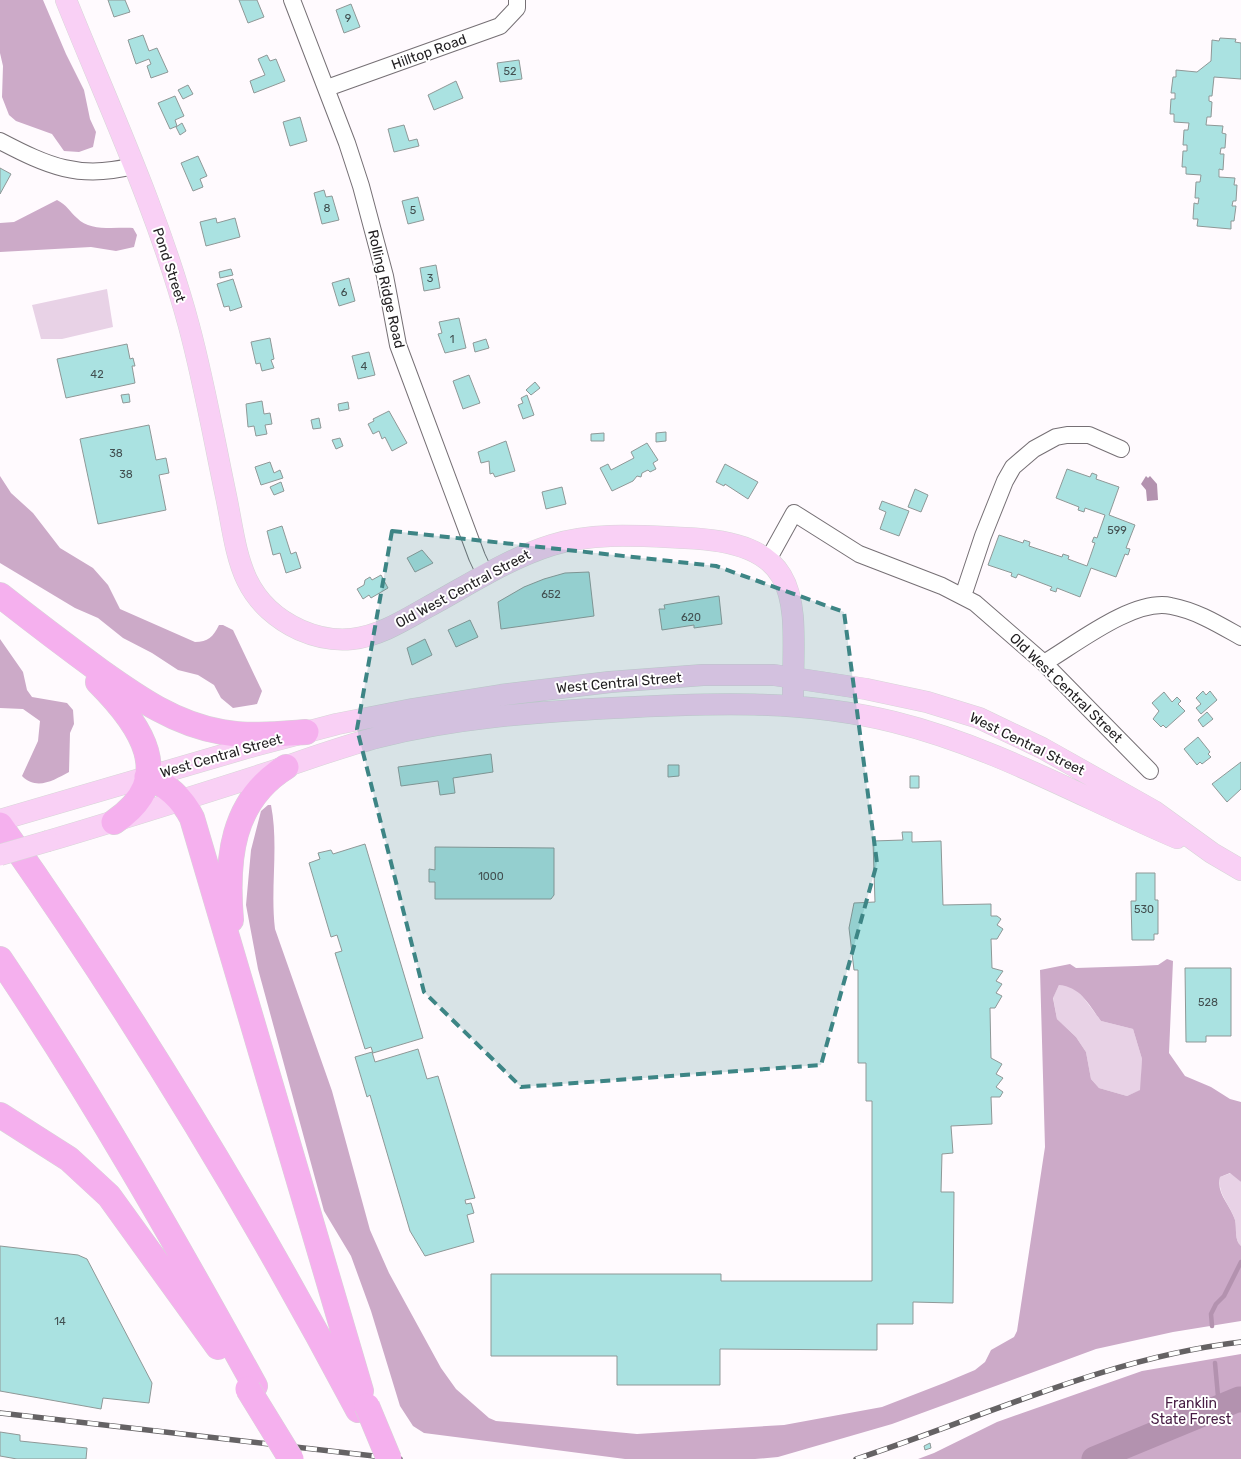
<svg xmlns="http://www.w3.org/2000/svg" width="1241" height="1459" viewBox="0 0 1241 1459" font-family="Rubik,sans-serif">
<rect width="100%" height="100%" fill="#fffafe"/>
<path fill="#e8d2e6" d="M107 289 113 327 62 339H41L32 305Z
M1059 985 1071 986 1083 997 1101 1021 1133 1029 1142 1059 1141 1090 1127 1096 1099 1088 1091 1079 1086 1052 1076 1037 1057 1019 1053 997Z
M1231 1173 1241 1182V1246C1234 1240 1237 1229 1235 1220 1230 1204 1217 1194 1220 1177Z"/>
<path fill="#ccaac8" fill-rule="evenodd" d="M0 0H43L66 54 84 90 90 119 96 132 93 147 79 152 64 151 52 134 16 121 9 115 2 97 3 66 0 53Z
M57 200C67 205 69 211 77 218 90 232 115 227 133 228L137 235 134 247 116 251 91 247 0 252V223L14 222Z
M0 476 11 493 33 513 60 548 93 568 108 585 120 609 195 642C208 642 213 637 219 625H223L233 630 262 691 257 704 233 708 221 698 214 685 198 675 178 670 152 653 123 638 98 618 75 608 0 563Z
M0 639 23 672 27 690 32 697 67 703 73 710 74 724 70 733 69 772C54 780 37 791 22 776L38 741 40 721 23 709 0 708Z
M268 805H271C279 846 270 888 275 929L332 1091 370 1230 389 1273 441 1368 456 1389 489 1418 496 1421 637 1434 784 1425 882 1407 944 1383 975 1370 985 1362 991 1350 1014 1337 1017 1331 1045 1147 1040 970 1070 964 1076 968 1137 966 1158 965 1167 959 1173 961 1169 1053 1185 1076 1211 1087 1230 1099 1241 1102V1182L1230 1173 1220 1177C1216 1194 1230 1204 1235 1220 1237 1229 1234 1240 1241 1246V1321L1173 1332 1096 1349 892 1424 778 1457 755 1459H625L424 1433 413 1426 400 1406 371 1311 351 1256 324 1211 258 969 246 905 251 850 261 811ZM1059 985C1081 987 1089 1005 1101 1021L1133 1029 1142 1059 1140 1090 1127 1096 1099 1088 1091 1079 1086 1052 1076 1037 1057 1019 1053 998Z
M1241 1354V1459H918L934 1453 997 1422 1142 1371Z"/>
<path fill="#b392af" d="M1146 476 1148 478 1150 476 1157 484 1158 500 1147 501 1146 490 1141 484Z"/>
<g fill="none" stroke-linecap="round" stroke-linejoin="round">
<path stroke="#b392af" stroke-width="4.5" d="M1212 1326 1211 1314 1216 1304 1224 1296 1241 1262
M1215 1363 1219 1407"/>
<path stroke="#b392af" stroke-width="25" d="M1094 1459 1239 1399 1241 1400"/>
</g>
<path fill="#aae2e1" stroke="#8f9897" d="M108 0H125L130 12 114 17Z
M239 0H257L264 17 248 23Z
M351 4 360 27 344 33 336 10Z
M143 35 149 51 157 48 168 72 151 78 147 66 151 64 149 59 136 64 128 40Z
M1220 38 1236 39 1235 42 1241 43V79L1214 77 1212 96H1209V101L1212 102 1211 117H1207L1206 125 1223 126 1222 133 1226 134 1225 148H1221L1220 154H1224L1223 170 1219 169V177L1235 178 1234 185H1237L1236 201H1233L1232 206H1236L1234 221H1231V229L1197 226 1198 219H1193L1194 203 1198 204 1199 198H1195L1196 182H1200L1201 175 1186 174V167H1182L1183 151H1187V145H1183L1184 130H1188L1189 123 1174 122V114H1170L1171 99H1175V93H1171L1173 77H1176V70L1197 72 1211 61 1212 40 1219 41Z
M267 55 270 61 276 59 285 81 254 93 250 81 265 75 258 59Z
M519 60 522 79 500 82 497 63Z
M456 81 463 98 434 110 428 95Z
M188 85 193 94 183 99 178 90Z
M175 96 184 116 175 120 177 126 170 129 158 103Z
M300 117 307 141 290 146 283 122Z
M182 123 186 131 180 135 176 127Z
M404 125 409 141 417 139 419 146 394 152 388 129Z
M198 156 207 176 200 179 203 187 193 191 181 163Z
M0 168 11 174 0 194Z
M324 190 326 197 332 196 339 220 322 224 314 193Z
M418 197 424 220 408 224 402 201Z
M216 218 217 223 235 218 240 237 206 246 200 222Z
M436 265 440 288 424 291 420 268Z
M231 269 233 275 220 278 219 272Z
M349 278 355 301 339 306 332 283Z
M233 279 242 307 230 311 229 306 224 307 217 284Z
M459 318 466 348 445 353 438 334 442 333 439 322Z
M270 338 274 359 271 360 274 368 262 371 260 363 256 364 251 342Z
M486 339 489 348 475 352 473 343Z
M127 344 130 359 133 358 135 366H132L135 383 66 398 57 359Z
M369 352 375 375 358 379 352 356Z
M469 375 480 403 463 409 453 381Z
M535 382 540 388 531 395 526 390Z
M129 394 130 402 123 403 121 395Z
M527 395 534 415 523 419 518 405 523 403 521 398Z
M262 401 264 414 270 413 272 424 265 425 267 434 256 436 254 426 248 427 246 404Z
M348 402 349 409 339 411 338 404Z
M389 411 407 443 392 451 385 437 382 439 379 431 373 434 368 424 374 421 373 419Z
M319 418 321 428 313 429 311 420Z
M149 425 156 460 166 458 169 473 159 475 166 510 98 524 80 439Z
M666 432V441L656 442V433Z
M604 433V441H591V434Z
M340 438 343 446 336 449 332 440Z
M506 441 515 471 495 477 493 473 490 474 489 461 481 463 478 452Z
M647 443 658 460 653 463 656 469 650 472 648 470 642 473 641 477 637 476 633 481 612 491 600 468 608 464 611 470 634 458 631 452Z
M270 462 274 473 280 470 283 478 261 485 255 467Z
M725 464 758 482 748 499 725 484 724 486 716 482Z
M1067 469 1090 477 1092 473 1097 475 1096 479 1119 487 1109 515 1135 525 1126 548 1130 549 1128 555 1125 554 1116 577 1091 568 1080 597 1057 588 1056 592 1050 590 1052 587 1018 574 1016 578 1011 576 1012 573 988 565 999 535 1023 543 1024 540 1030 542 1029 546 1062 557 1063 554 1069 556 1068 559 1087 566 1095 543 1092 542 1094 537 1097 538 1105 515 1085 508 1084 512 1078 510 1079 507 1056 498Z
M281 482 284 491 274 495 270 487Z
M562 487 566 504 546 509 542 492Z
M915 489 928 495 921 512 908 507Z
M882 501 909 511 899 536 880 529 886 512 879 509Z
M282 526 291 554 296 552 301 568 286 573 280 553 273 555 267 531Z
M422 550 433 563 415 572 407 558Z
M589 572 594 616 501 629 498 602 524 587 544 579 565 573Z
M381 575 388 588 371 598 369 595 363 599 357 589 364 585 365 580 370 577 372 580Z
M719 596 722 624 694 628V625L662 630 659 609H665L664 605Z
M470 620 478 637 456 647 448 630Z
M425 639 432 655 412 665 407 648Z
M1203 691 1206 695 1210 691 1217 700 1201 714 1196 708 1201 704 1196 698Z
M1164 692 1172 702 1177 697 1181 701 1178 704 1185 711 1166 728 1163 725 1161 727 1153 719 1159 711 1152 703Z
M1207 712 1213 719 1203 727 1198 720Z
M1198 737 1210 752 1208 754 1211 757 1202 764 1200 762 1197 765 1184 749Z
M491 754 493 772 453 778 455 793 440 795 438 781 401 786 398 767Z
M1241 762V789L1227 802 1212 784Z
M668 765H679V776L668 777Z
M910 776H919V788H910Z
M902 832H912V842L941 841 943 905 991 904V916H997L1001 919 997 925 1003 929 997 939H991L992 968 1003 971 996 981 1002 984 996 993 1002 996 995 1008H990L991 1058 1002 1064 996 1074 1003 1078 996 1087 1003 1092 1000 1097H991L992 1124 951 1126 953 1153 942 1154 941 1192H954L953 1303 913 1302V1324H877V1350L720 1349V1385H617V1356H491V1274H721V1281H872V1101H866V1063H858V970H854L849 928 854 903 875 902 873 841 903 840Z
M365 844 423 1038 373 1053 371 1047 365 1049 335 953 342 951 337 935 331 937 309 863 320 859 318 853 331 850 333 854Z
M435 847 554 848V895L551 899H435V882H429V869L435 870Z
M1136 873H1155V900H1158V934H1154V940H1132L1131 901H1136Z
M1185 968H1231V1036H1206V1042H1186Z
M418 1049 427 1079 438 1076 475 1198 465 1200 466 1204 471 1203 474 1213 467 1215 474 1242 425 1256 410 1231 370 1095 367 1097 355 1057 372 1052 375 1062Z
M0 1246 78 1255 87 1259 152 1383 149 1403 103 1398 101 1409 0 1391Z
M0 1432 20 1435V1441L87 1448 86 1459H17L0 1456Z
M930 1443 931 1448 925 1450 924 1446Z"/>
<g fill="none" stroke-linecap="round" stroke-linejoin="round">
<defs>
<path id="minor" d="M292 0 347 143 361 186 385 276 398 345 477 557 486 576
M327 88 500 26 517 8V0
M0 141C48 166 79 180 133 166
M768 560 794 513 859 554 942 586 975 603 1044 663 1150 771
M963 596 983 536 1005 481 1013 467 1034 449 1056 437 1067 435H1089L1121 449
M1044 663C1076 644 1134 598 1171 606 1197 611 1218 624 1241 637"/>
<path id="major" d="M66 0C109 107 159 214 189 326 204 382 214 439 226 496 232 524 235 555 247 580 258 603 278 620 300 630 316 637 334 641 352 639 379 636 403 621 426 608 467 586 507 559 552 545 594 532 640 536 685 538 813 543 792 607 793 706
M0 820 250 747 337 724 413 709 501 695 610 682 703 675H774L866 689 927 702 979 718 1042 748 1154 811 1212 853 1241 870
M48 841C123 819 198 795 273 771 308 759 343 746 379 737 456 718 534 712 613 708 707 703 802 699 894 722 995 747 1083 798 1177 838"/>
<path id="highway" d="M0 595C33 621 66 646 100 671 138 698 175 724 222 732 249 737 278 734 306 732
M98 682C140 724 179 778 114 822
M147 777C168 785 182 798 192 818L361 1391
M0 825C132 1012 251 1208 358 1410
M231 920C226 860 231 801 286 767
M0 959C93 1097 175 1241 255 1386
M0 1115 69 1159 109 1196 218 1347"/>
</defs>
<use href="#minor" stroke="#767075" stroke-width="18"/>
<use href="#major" stroke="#d7d6d7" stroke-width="22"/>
<use href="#highway" stroke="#d7d6d7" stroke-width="26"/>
<use href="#minor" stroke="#fff" stroke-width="16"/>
<use href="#major" stroke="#f9d0f5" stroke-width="21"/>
<use href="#highway" stroke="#f5b0ee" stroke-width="25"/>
<defs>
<path id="rail" d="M0 1413 400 1459
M856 1459C984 1417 1106 1358 1241 1342"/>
</defs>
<use href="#rail" stroke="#656264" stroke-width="5.5"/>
<use href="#rail" stroke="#fff" stroke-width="4" stroke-dasharray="11" stroke-linecap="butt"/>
<defs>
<path id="major-bridge" d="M0 855 48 841"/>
<path id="highway-bridge" d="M248 1389 291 1459
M367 1406 389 1459"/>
</defs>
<use href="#major-bridge" stroke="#d7d6d7" stroke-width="22" stroke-linecap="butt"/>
<use href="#highway-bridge" stroke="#d7d6d7" stroke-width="26" stroke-linecap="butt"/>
<use href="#major-bridge" stroke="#f9d0f5" stroke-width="21"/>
<use href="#highway-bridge" stroke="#f5b0ee" stroke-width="25"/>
</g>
<path fill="#3d8585" fill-opacity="0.2" stroke="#3d8585" stroke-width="4" stroke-dasharray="10 6" stroke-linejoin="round" d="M392 531 716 566 844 612 877 863 821 1065 521 1087 424 992 357 729Z"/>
<g text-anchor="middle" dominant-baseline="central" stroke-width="4" stroke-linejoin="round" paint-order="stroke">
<g font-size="11" fill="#424f50">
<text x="348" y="18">9</text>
<text x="510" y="71">52</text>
<text x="327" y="208">8</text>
<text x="413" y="210">5</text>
<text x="430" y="278">3</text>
<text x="344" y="292">6</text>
<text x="452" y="339">1</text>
<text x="364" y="366">4</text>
<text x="97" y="374">42</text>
<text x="116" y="453">38</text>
<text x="126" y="474">38</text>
<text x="1117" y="530">599</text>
<text x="551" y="594">652</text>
<text x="691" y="617">620</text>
<text x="491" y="876">1000</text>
<text x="1144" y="909">530</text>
<text x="1208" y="1002">528</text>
<text x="60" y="1321">14</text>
</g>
<g font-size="14" fill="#201e20" stroke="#fff">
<text transform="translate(429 52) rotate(-20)">Hilltop Road</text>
<text transform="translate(169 265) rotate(72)">Pond Street</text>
<text transform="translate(386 289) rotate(77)">Rolling Ridge Road</text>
<text transform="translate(463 589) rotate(-28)">Old West Central Street</text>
<text transform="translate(619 683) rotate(-5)">West Central Street</text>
<text transform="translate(1066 688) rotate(44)">Old West Central Street</text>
<text transform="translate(1027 744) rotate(26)">West Central Street</text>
<text transform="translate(221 756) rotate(-16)">West Central Street</text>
</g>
<g font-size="14" fill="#471d44" stroke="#fff">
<text x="1191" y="1403">Franklin<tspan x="1191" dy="16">State Forest</tspan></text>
</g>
</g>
</svg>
